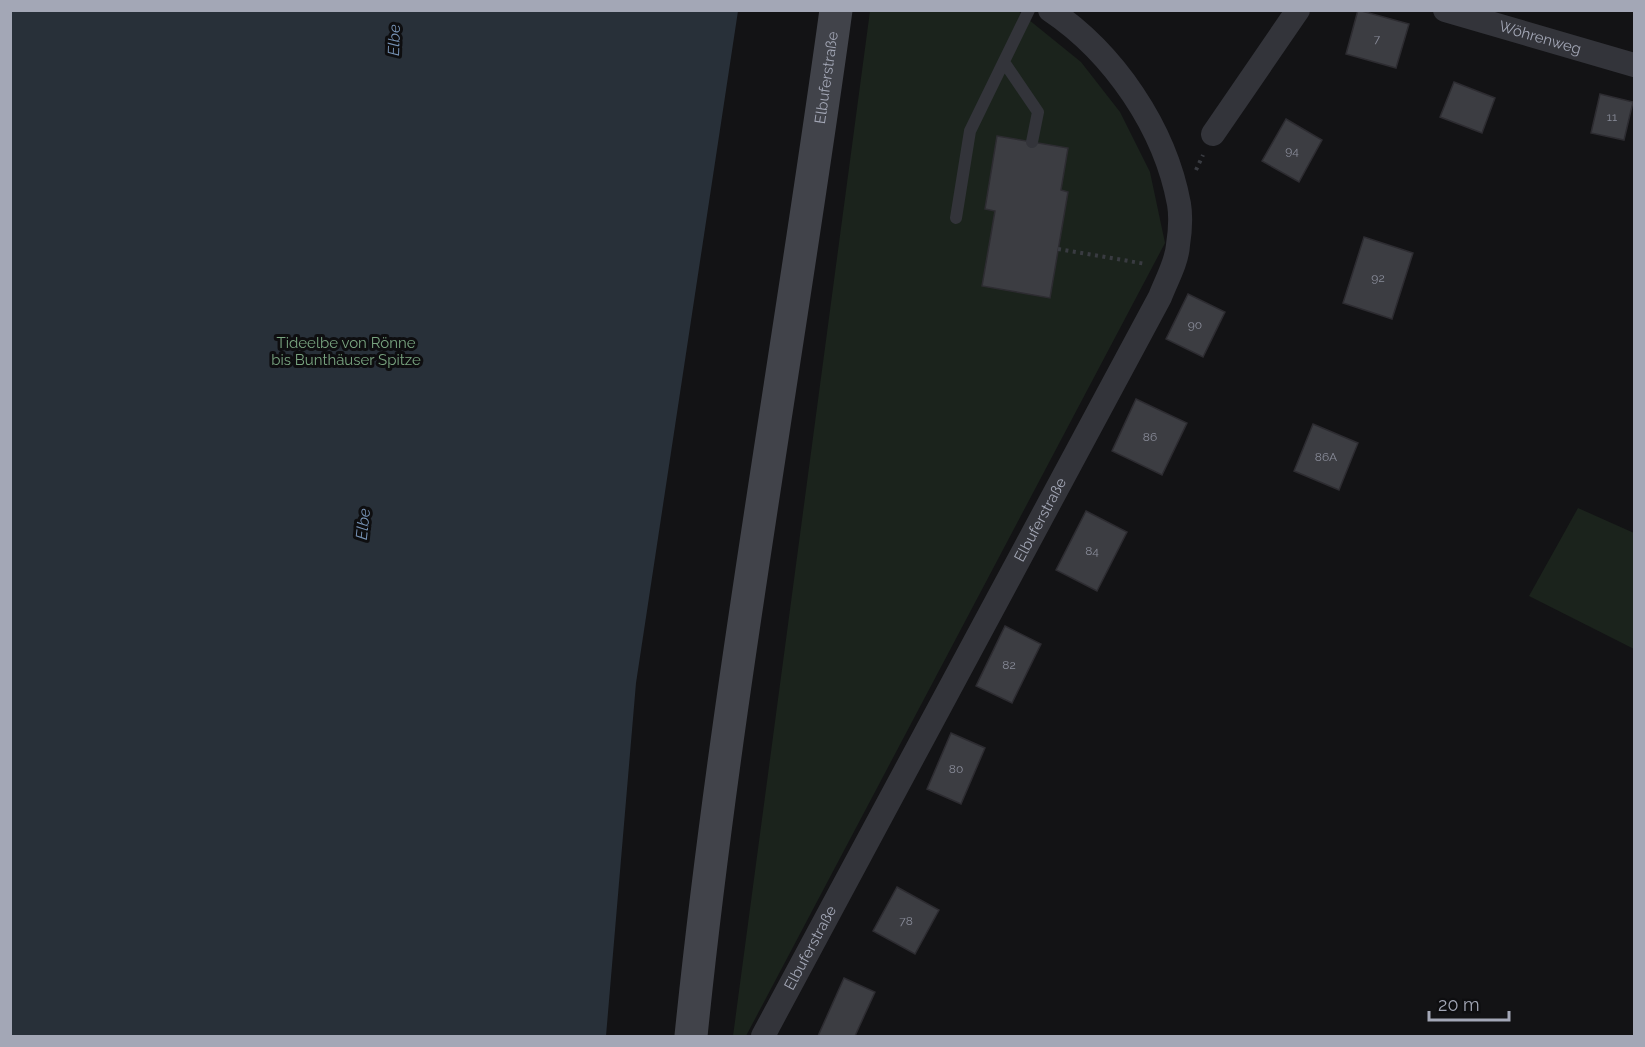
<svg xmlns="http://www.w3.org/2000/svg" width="1645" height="1047" viewBox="0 0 1645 1047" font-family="Raleway,sans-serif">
<rect width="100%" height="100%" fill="#131315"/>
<path fill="#1b231c" d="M870 11H1018L1081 62 1120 112 1150 172 1165 243 746 1036H733Z
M1578 508 1634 533V649L1529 596Z"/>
<path fill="#283039" d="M10 11H738L636 683 606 1036H11Z"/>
<path fill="#3c3d42" stroke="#2d2c31" stroke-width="1.5" d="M1358 10 1409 24 1396 68 1346 54Z
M1454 82 1495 98 1482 133 1440 117Z
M1600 94 1633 102 1624 140 1591 133Z
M1286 119 1322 140 1299 182 1262 161Z
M997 136 1068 148 1061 190 1068 192 1050 298 982 286 995 211 985 209Z
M1364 237 1413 253 1392 319 1343 303Z
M1188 294 1225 312 1203 357 1166 339Z
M1136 399 1187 423 1162 475 1112 451Z
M1313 424 1358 443 1339 490 1294 471Z
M1086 511 1127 532 1097 591 1056 570Z
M1005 626 1041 644 1012 703 976 686Z
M951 733 985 748 961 804 927 789Z
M897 887 939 910 915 954 873 931Z
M844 978 875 992 855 1036H818Z"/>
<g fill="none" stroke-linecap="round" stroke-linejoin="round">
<path stroke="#393b41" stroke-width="4" stroke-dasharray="3 4.5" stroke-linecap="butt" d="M1196 170 1203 155
M1058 249 1146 264"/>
<path stroke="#33343a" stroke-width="12" d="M1004 62 1038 112 1032 142
M956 218 970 131 1029 10"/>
<g stroke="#33343a" stroke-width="24">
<path id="s1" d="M1445 10 1634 65"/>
<path d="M1213 134 1298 10"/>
<path id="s2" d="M763 1036 1160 297C1166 281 1177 262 1178 245 1180 232 1181 216 1179 204 1165 128 1114 53 1050 10"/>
</g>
<path stroke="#41434a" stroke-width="33" id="s3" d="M691 1036C726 693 789 353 836 10"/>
</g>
<g text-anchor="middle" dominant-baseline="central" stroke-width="6" stroke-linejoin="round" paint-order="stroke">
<g font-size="12" fill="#898c99">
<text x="1377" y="39">7</text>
<text x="1612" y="117">11</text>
<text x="1292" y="151">94</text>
<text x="1378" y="278">92</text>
<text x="1195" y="325">90</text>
<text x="1150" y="437">86</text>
<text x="1326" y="457">86A</text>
<text x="1092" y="551">84</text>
<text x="1009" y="665">82</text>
<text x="956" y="769">80</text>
<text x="906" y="921">78</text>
</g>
<g font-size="15" fill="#a3a7b6" stroke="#0e0e10">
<text stroke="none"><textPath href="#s1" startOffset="99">Wöhrenweg</textPath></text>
<text stroke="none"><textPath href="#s3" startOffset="968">Elbuferstraße</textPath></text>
<text stroke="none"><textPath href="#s2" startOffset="586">Elbuferstraße</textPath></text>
<text stroke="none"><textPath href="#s2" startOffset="100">Elbuferstraße</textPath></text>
</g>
<g font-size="15" fill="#78a37f" stroke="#0e0e10">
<text x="346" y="343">Tideelbe von Rönne<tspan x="346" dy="17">bis Bunthäuser Spitze</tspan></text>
</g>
<g font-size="16" font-style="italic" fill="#7692b5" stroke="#0e0e10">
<text transform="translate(394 40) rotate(-88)">Elbe</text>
<text transform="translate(363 524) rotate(-84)">Elbe</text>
</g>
</g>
<rect width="1645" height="1047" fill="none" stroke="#a3a7b6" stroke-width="24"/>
<path d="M1429 1011v9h80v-9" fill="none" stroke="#a3a7b6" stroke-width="3"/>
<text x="1438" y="1011" font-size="18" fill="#a3a7b6" stroke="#0e0e10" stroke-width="4.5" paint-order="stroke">20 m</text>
</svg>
